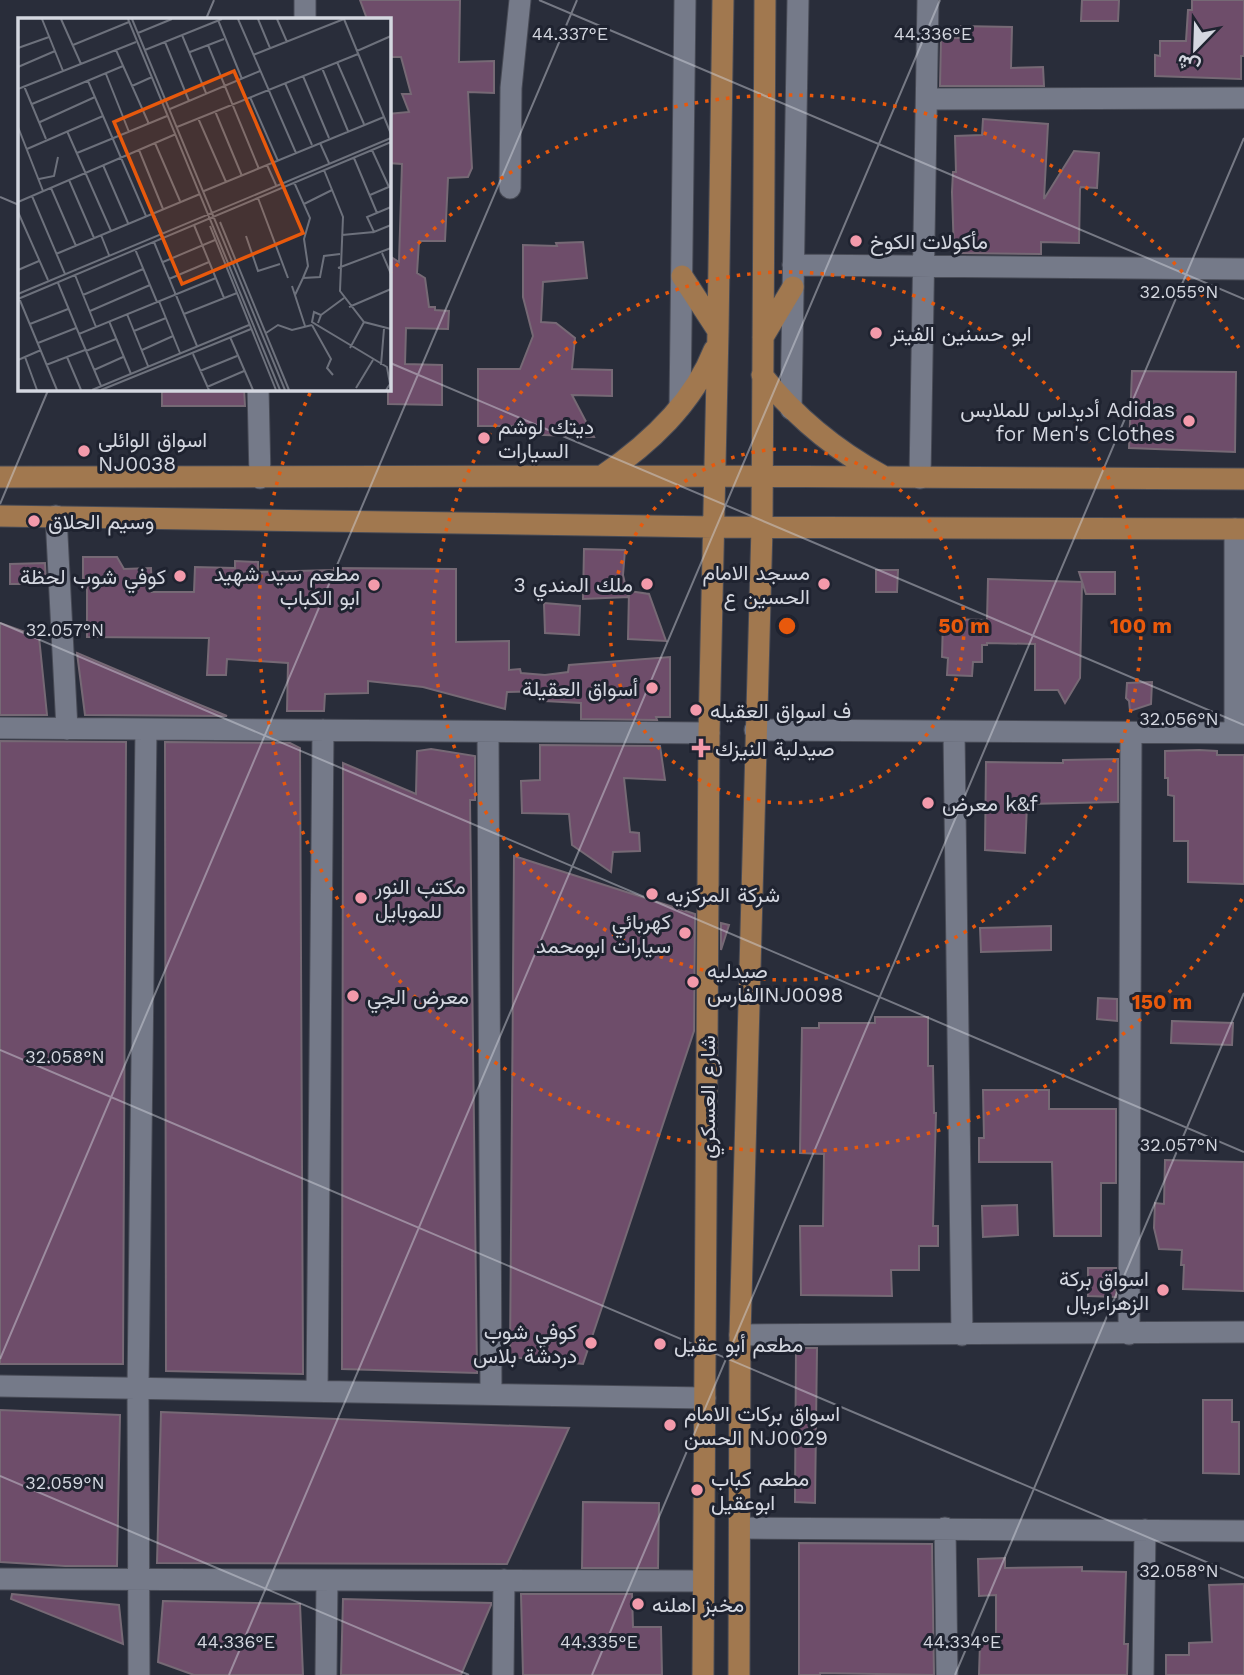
<svg xmlns="http://www.w3.org/2000/svg" width="1244" height="1675" viewBox="0 0 1244 1675" font-family="'Work Sans',Vazirmatn,sans-serif">
<rect width="100%" height="100%" fill="#292d3a"/>
<path fill="#6e4d6a" stroke="#766975" stroke-width="2" d="M360 0H460L459 62 494 61V93L468 92 472 168 468 177 448 178 445 241H419L417 273 425 278 429 307H435V310L449 311 448 329 406 328 405 364 442 365V405L388 404V255L399 262 402 164 388 163V114L409 112 402 94H411L401 57H388V19H367Z
M1082 0H1119L1118 21H1081Z
M1192 0H1244V56H1241V79L1155 76V55L1160 56V41H1186L1188 10H1192Z
M961 26 1012 27 1011 68 1043 67 1044 86H940L941 38H961Z
M983 119 1048 124 1044 199 1074 151 1099 153 1097 188 1081 187 1080 189 1079 243 1041 242V254L954 253 952 192 953 172H956L955 136 982 135Z
M583 242 587 278 543 282 541 322 556 323 575 338 572 369 612 370V396L572 395 594 437 519 434V426H478V369H520L533 336 523 297V245L557 246 556 243Z
M1132 371 1236 372 1235 452 1129 448Z
M162 388H244L245 406H162Z
M584 549 625 550 623 575 628 597 583 599Z
M83 557H117L124 569 151 568 152 592H194L195 567 235 568V561L258 562V572L334 570V568L456 569V642L509 641V670L520 669 521 673 545 675 568 672 569 665 670 657V717H656L657 720 581 719V703L545 701V691L507 692 505 709 423 687 368 681V693L325 694 324 711H287L288 663 227 659 226 675H207L209 638 87 637V584H83Z
M45 563 46 584H10V564Z
M876 570H898L897 592H876Z
M1079 572H1115V594H1086Z
M988 579 1082 582 1080 678 1065 703 1058 690H1035V644L987 643V645H982V662H973L972 676 947 675 948 658 942 657 943 619 987 620Z
M629 591 649 594 666 641 628 639Z
M544 603 580 606 579 635 545 633Z
M0 623 39 637 47 715H0Z
M77 653 183 698 227 716 85 715Z
M1152 682 1151 704 1130 711 1129 701 1126 698 1127 683Z
M0 741 126 742 123 1364H0Z
M165 742 290 743 300 748 303 1374 166 1371Z
M540 745 660 746 665 780 624 778 630 832 639 833 640 851 613 852 611 872 572 845 569 814 522 813 521 781 540 780Z
M431 749 475 756V800H470L477 1373 342 1369 343 763 416 794 417 751Z
M1199 750 1217 751V755H1244V884L1188 882V841H1174V796L1168 795V778H1165V751Z
M1118 759V802L1027 804 1025 853 985 850 986 762 1063 763V760Z
M514 856 695 914 694 1031 583 1364 510 1357Z
M721 923 729 925 721 950Z
M1051 926V950L981 952 980 928Z
M1098 998 1117 999V1021L1097 1019Z
M875 1017H928V1066H933L934 1113H936L933 1226H938V1246H919V1270H891L892 1296 801 1295 800 1226H823L824 1154 800 1153 802 1028H819V1023H875Z
M1172 1021 1233 1023 1232 1045 1171 1043Z
M983 1090H1049V1109H1116V1183H1101V1236H1054L1052 1162H979V1138H984Z
M1165 1160 1244 1162V1291L1183 1289 1184 1265H1181L1182 1250 1159 1249 1154 1228 1155 1203 1164 1204Z
M1017 1205 1018 1235 983 1237 982 1206Z
M1088 1268H1116V1297L1088 1296Z
M796 1348H817L815 1503 795 1502Z
M1203 1400H1232V1422H1239V1474L1203 1473Z
M0 1410 120 1415 117 1566H65L0 1562Z
M161 1412 569 1428 507 1564 157 1563Z
M583 1502 659 1503 658 1568H582Z
M799 1543 932 1544 934 1675 820 1673V1675H799Z
M1005 1558V1568L1082 1567V1571L1126 1572 1124 1644H1128L1127 1675H979L980 1643 996 1644V1595L979 1596 978 1559Z
M1244 1584V1675H1166V1655H1189V1643L1212 1642 1209 1585Z
M12 1594 119 1605 123 1644 11 1599Z
M521 1594H632L633 1627H661L662 1675H523Z
M343 1599 491 1603V1605L461 1675H341Z
M163 1601 300 1604 303 1675H194L158 1662Z"/>
<g fill="none" stroke-linecap="round" stroke-linejoin="round">
<defs>
<path id="minor" d="M305 19V0
M927 99 1244 98
M510 188 511 88 520 0
M793 265 1244 269
M258 388 260 478
M680 407 685 0
M791 409 798 0
M920 478 928 0
M56 516 67 729
M0 728 709 733
M755 730 1244 733
M488 732 491 1393
M954 732 962 1335
M1235 733V529
M1129 1334 1131 733
M740 1335 1244 1332
M0 1386 705 1398
M317 1391 323 730
M740 1528 1244 1531
M945 1528 947 1675
M0 1579 703 1581
M139 1675 138 1388 146 729
M326 1675 327 1581
M503 1675 504 1580
M1143 1675 1145 1530"/>
<path id="major" d="M682 276 718 331
M763 337 793 287
M762 375C796 418 835 450 883 476
M602 476C649 444 693 404 714 350
M0 477 715 476 1244 479
M0 516 713 527 1244 529
M703 1675 709 733 718 331 723 0
M739 1675 740 1335 762 527 765 0"/>
</defs>
<use href="#minor" stroke="#484b56" stroke-width="23"/>
<use href="#major" stroke="#484b56" stroke-width="23"/>
<use href="#minor" stroke="#757a89" stroke-width="21"/>
<use href="#major" stroke="#a1784f" stroke-width="21"/>
</g>
<path fill="none" stroke="#d4d7e0" stroke-width="2" stroke-opacity="0.45" d="M539 0 1244 299M206 19 214 0M0 197 19 205M388 362 1244 725M0 504 49 388M0 623 1244 1152M0 1050 1244 1578M0 1359 577 0M0 1476 469 1675M229 1675 940 0M592 1675 1244 138M955 1675 1244 993"/>
<g fill="none" stroke="#e8590c" stroke-width="3.5" stroke-dasharray="3.5 7">
<circle cx="787" cy="626" r="177"/>
<circle cx="787" cy="626" r="354"/>
<path d="M1242 899A531 531 0 0 1 312 389M389 274A531 531 0 0 1 1242 353"/>
</g>
<g fill="#f39aab" stroke="#1f2330" stroke-width="2.5">
<circle cx="856" cy="241" r="7"/>
<circle cx="876" cy="333" r="7"/>
<circle cx="1189" cy="421" r="7"/>
<circle cx="484" cy="438" r="7"/>
<circle cx="84" cy="451" r="7"/>
<circle cx="34" cy="521" r="7"/>
<circle cx="180" cy="576" r="7"/>
<circle cx="647" cy="584" r="7"/>
<circle cx="824" cy="584" r="7"/>
<circle cx="374" cy="585" r="7"/>
<circle cx="652" cy="688" r="7"/>
<circle cx="696" cy="710" r="7"/>
<path d="M697.5 737.5h7v7h7v7h-7v7h-7v-7h-7v-7h7z"/>
<circle cx="928" cy="803" r="7"/>
<circle cx="652" cy="894" r="7"/>
<circle cx="361" cy="898" r="7"/>
<circle cx="685" cy="933" r="7"/>
<circle cx="693" cy="982" r="7"/>
<circle cx="353" cy="996" r="7"/>
<circle cx="1163" cy="1290" r="7"/>
<circle cx="591" cy="1343" r="7"/>
<circle cx="660" cy="1344" r="7"/>
<circle cx="670" cy="1425" r="7"/>
<circle cx="697" cy="1490" r="7"/>
<circle cx="638" cy="1604" r="7"/>
</g>
<g text-anchor="middle" dominant-baseline="central" stroke-width="6" stroke-linejoin="round" paint-order="stroke">
<g font-size="21" fill="#d4d7e0" stroke="#1f2330" text-anchor="start">
<text x="870" y="241">مأكولات الكوخ</text>
<text x="890" y="333">ابو حسنين الفيتر</text>
<text x="1175" y="409" text-anchor="end">أديداس للملابس Adidas<tspan x="1175" dy="24">for Men's Clothes</tspan></text>
<text x="498" y="426">ديتك لوشم<tspan x="498" dy="24">السيارات</tspan></text>
<text x="98" y="439">اسواق الوائلی<tspan x="98" dy="24">NJ0038</tspan></text>
<text x="48" y="521">وسيم الحلاق</text>
<text x="810" y="572" text-anchor="end">مسجد الامام<tspan x="810" dy="24">الحسين ع</tspan></text>
<text x="360" y="573" text-anchor="end">مطعم سيد شهيد<tspan x="360" dy="24">ابو الكباب</tspan></text>
<text x="166" y="576" text-anchor="end">كوفي شوب لحظة</text>
<text x="633" y="584" text-anchor="end">ملك المندي 3</text>
<text x="638" y="688" text-anchor="end">أسواق العقيلة</text>
<text x="710" y="710">ف اسواق العقيله</text>
<text x="715" y="748">صيدلية النيزك</text>
<text x="942" y="803">معرض k&amp;f</text>
<text x="375" y="886">مكتب النور<tspan x="375" dy="24">للموبايل</tspan></text>
<text x="666" y="894">شركة المركزيه</text>
<text x="671" y="921" text-anchor="end">كهربائي<tspan x="671" dy="24">سيارات ابومحمد</tspan></text>
<text x="707" y="970">صيدليه<tspan x="707" dy="24">الفارسNJ0098</tspan></text>
<text x="367" y="996">معرض الجي</text>
<text x="1149" y="1278" text-anchor="end">اسواق بركة<tspan x="1149" dy="24">الزهراء﷼</tspan></text>
<text x="577" y="1331" text-anchor="end">كوفي شوب<tspan x="577" dy="24">دردشة بلاس</tspan></text>
<text x="674" y="1344">مطعم أبو عقيل</text>
<text x="684" y="1413">اسواق بركات الامام<tspan x="684" dy="24">الحسن NJ0029</tspan></text>
<text x="711" y="1478">مطعم كباب<tspan x="711" dy="24">ابوعقيل</tspan></text>
<text x="652" y="1604">مخبز اهلنه</text>
</g>
<g font-size="21" fill="#d4d7e0" stroke="#1f2330">
<text transform="translate(707 1097) rotate(-90)">شارع العسكري</text>
</g>
</g>
<g transform="translate(18 18)">
<rect width="373" height="373" fill="#292d3a"/>
<path fill="none" stroke="#6d717c" stroke-width="2" d="M24 1 45 53M43 1 63 46M110 1 262 372M114 1 267 372M220 1 278 135M240 1 252 30M259 1 269 24M326 1 373 116M200 2 224 61M120 15 154 1M164 17 188 75M147 24 171 83M55 27 111 4M190 27 241 151M0 30 31 19M98 32 131 106M127 32 204 1M339 33 373 18M172 34 206 21M235 37 326 1M319 44 346 106M0 49 37 33M304 50 330 113M88 56 111 114M285 58 311 120M70 63 128 198M267 65 294 127M6 68 28 121M114 68 134 59M0 71 118 24M232 79 260 143M14 86 105 48M152 91 242 53M197 93 224 158M180 100 208 164M22 104 77 79M0 109 25 173M159 109 340 36M49 113 93 213M137 125 162 183M302 125 311 145M9 131 85 98M121 132 145 191M354 132 371 169M59 135 149 98M336 140 359 195M85 147 110 205M249 147 258 167M306 152 325 199 322 273 346 304 373 311M21 161 36 158 40 139M51 162 76 220M276 164 292 200 286 221 290 248 285 260M33 170 58 228M186 173 366 99M352 177 373 168M14 178 47 256M240 180 270 260M0 184 158 116M286 186 314 172M373 189 349 199 356 214 373 207M0 194 30 262M135 195 144 215M202 204 271 372M176 207 206 280M192 208 258 372M83 217 91 237M324 217 356 214M228 218 240 253 262 246M136 224 179 328M117 231 139 284M364 235 373 256M38 236 182 176M145 244 197 222M320 250 373 230M0 252 21 243M57 257 78 309M151 261 191 244M40 265 61 316 198 260M274 268 287 308M0 276 373 120M65 277 125 251M277 277 285 260 302 259 306 238 322 236M1 280 39 372M0 281 373 124M141 283 162 335M331 289 373 271M72 293 132 267M109 296 130 348M166 296 219 275M303 297 326 280M91 303 113 356M300 305 303 297 296 294 294 304 369 349 372 366 368 372M12 306 50 291M294 307 313 341 309 350 315 357M116 313 148 300M248 315 260 307 274 312 294 307M61 316 83 368M212 319 235 372M20 325 58 310M332 330 346 304M124 332 155 318M68 333 98 321M175 336 191 372M7 339 19 372M49 339 63 372M0 342 23 332M28 347 67 332M363 347 366 311M76 352 105 339M182 353 219 338M189 369 226 353M338 370 355 342M74 372 231 307M83 372 233 311"/>
<path fill="#e8590c" fill-opacity="0.15" stroke="#e8590c" stroke-width="3.5" d="M216 53 285 215 164 266 96 104Z"/>
<rect width="373" height="373" fill="none" stroke="#d4d7e0" stroke-width="3.5"/>
</g>
<g font-size="18" text-anchor="middle" fill="#d4d7e0" stroke="#1f2330" stroke-width="6" stroke-linejoin="round" paint-order="stroke">
<text x="933" y="40">44.336°E</text>
<text x="570" y="40">44.337°E</text>
<text x="1179" y="298">32.055°N</text>
<text x="65" y="636">32.057°N</text>
<text x="1179" y="725">32.056°N</text>
<text x="65" y="1063">32.058°N</text>
<text x="1179" y="1151">32.057°N</text>
<text x="65" y="1489">32.059°N</text>
<text x="1179" y="1577">32.058°N</text>
<text x="236" y="1648">44.336°E</text>
<text x="599" y="1648">44.335°E</text>
<text x="962" y="1648">44.334°E</text>
</g>
<circle cx="787" cy="626" r="10" fill="#e8590c" stroke="#1f2330" stroke-width="3.5"/>
<g font-size="21" text-anchor="middle" font-weight="bold" fill="#e8590c" stroke="#1f2330" stroke-width="6" stroke-linejoin="round" paint-order="stroke">
<text x="964" y="633">50 m</text>
<text x="1141" y="633">100 m</text>
<text x="1162" y="1009">150 m</text>
</g>
<g transform="translate(1195 49) rotate(203)" stroke="#1f2330" stroke-width="5" paint-order="stroke">
<path d="M0-5L12 26L0 18L-12 26Z" fill="#d4d7e0"/>
<text y="-10" font-size="19" font-weight="bold" text-anchor="middle" fill="#d4d7e0">ش</text>
</g>
</svg>
